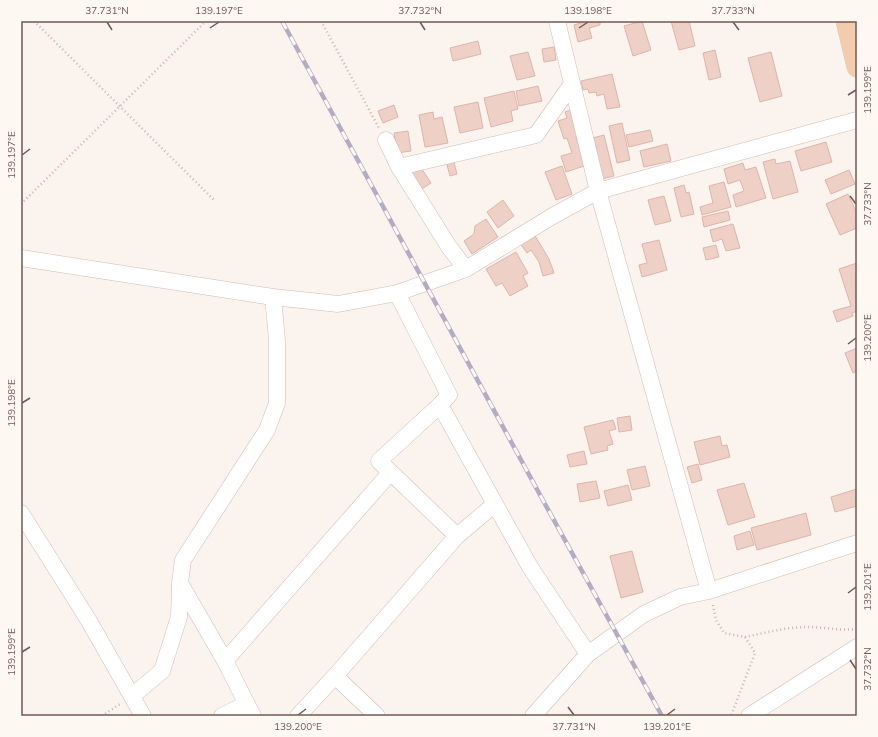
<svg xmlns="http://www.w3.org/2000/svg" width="878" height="737" viewBox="0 0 878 737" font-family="Mulish,sans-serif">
<rect width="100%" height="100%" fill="#fbf3ed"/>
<path fill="#eed0c7" stroke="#dfb4a9" d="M587 21H603L600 22V25L589 28 592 38 578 42 574 25Z
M642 21 651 50 633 56 624 26Z
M671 21H689L695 46 679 50Z
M478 41 481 54 453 61 450 48Z
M554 47 556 60 544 62 542 49Z
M715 50 721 77 709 80 703 53Z
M528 52 535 76 517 80 510 56Z
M771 52 782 96 760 102 748 58Z
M612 74 620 107 607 109 604 94 597 96 596 92 589 93 588 89 583 90 581 81Z
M538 86 542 101 519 106 516 91Z
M514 91 518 109 511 111 513 121 491 127 484 98Z
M478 102 483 128 460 133 454 107Z
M394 105 398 117 383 123 378 111Z
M575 109 583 135 576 137 580 149 590 164 566 172 561 156 572 153 567 138 564 139 558 121 567 118 565 112Z
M433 112 434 119 442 117 448 143 425 147 419 115Z
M622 123 630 160 617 163 609 126Z
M650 130 653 141 629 147 626 135Z
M408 131 411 151 397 153 394 133Z
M604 135 614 176 598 180 596 147 593 138Z
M826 142 832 162 801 171 795 151Z
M667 144 671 161 644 167 640 151Z
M453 159 457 174 450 176 446 161Z
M775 159 776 164 790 161 798 192 773 199 763 162Z
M743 163 745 170 756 167 766 198 736 207 733 195 744 191 740 180 728 184 724 169Z
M420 166 431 183 417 192 406 175Z
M562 166 572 194 556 200 545 172Z
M849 170 855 184 831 194 825 180Z
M724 182 731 207 702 215 700 207 713 203 709 186Z
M684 185 686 193 689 192 694 214 681 217 674 188Z
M848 194 857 214V228L840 235 826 204Z
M664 196 671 221 655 225 648 200Z
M503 200 514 216 498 228 487 212Z
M728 211 730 220 704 227 702 217Z
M486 219 498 237 472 254 464 241 474 234 475 226Z
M733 224 740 248 726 251 722 239 713 242 710 230Z
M534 234 549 259 554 273 543 276 539 262 531 250 527 253 520 243Z
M659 240 667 270 642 277 639 265 647 263 642 244Z
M716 245 719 257 706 260 703 248Z
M516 252 528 273 523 276 528 286 510 296 502 283 496 286 486 269Z
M857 263V311L852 313 853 316 837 322 833 311 851 306 839 269Z
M857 348V371L853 373 845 353Z
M630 416 632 430 619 432 617 418Z
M613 420 616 429 609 431 613 444 607 446 608 450 591 454 584 427Z
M720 436 722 446 727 445 730 457 700 465 694 442Z
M584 451 587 464 570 467 567 455Z
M698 464 702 480 692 483 687 467Z
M645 466 650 486 632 490 627 470Z
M596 481 600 498 580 502 577 484Z
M744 483 755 517 728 525 717 490Z
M628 485 632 500 608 506 604 491Z
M857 489V506L835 512 831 497Z
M806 513 811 535 757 550 751 528Z
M750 531 754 545 737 550 734 536Z
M632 551 643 592 621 598 610 556Z"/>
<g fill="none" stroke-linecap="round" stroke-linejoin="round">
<defs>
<path id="minor" d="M557 21 598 191 709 591
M386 140 399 167 449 247 466 269
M399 167 536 135 572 84
M21 258 273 297 338 304 397 293 466 269 551 217 598 191 857 120
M397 293 449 395 440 405 379 461 457 536
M440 405 530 567 588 654
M21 513 89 621 143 716
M180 583 225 661 253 716
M225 661 390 473
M335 676 377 716
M132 696 162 671 179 617 180 583 183 560 267 430 277 403V340L273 297
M222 716 246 704
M298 716 335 676 457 536 495 504
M533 716 588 654 644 614 680 597 709 591 857 543
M749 716 857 647"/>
<path id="major" d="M846 21 857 67"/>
</defs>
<use href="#minor" stroke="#cfbcb5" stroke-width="17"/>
<use href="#major" stroke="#d8d0ce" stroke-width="21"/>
<path stroke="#d3b3a9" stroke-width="2.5" stroke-dasharray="1 3" stroke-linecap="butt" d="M34 21 215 201
M321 21 379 128
M21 204 206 21
M713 605 716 620 724 633 745 637 755 653 731 716
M745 637C765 633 786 627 807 627 824 627 840 631 857 629
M102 716 120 704"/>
<use href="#minor" stroke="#fff" stroke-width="16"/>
<use href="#major" stroke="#f2ccad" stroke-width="20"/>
<defs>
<path id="rail" d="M282 21 545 504 662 716"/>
</defs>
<use href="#rail" stroke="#b4abc5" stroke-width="4.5"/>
<use href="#rail" stroke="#fef8f3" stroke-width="3" stroke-dasharray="9" stroke-linecap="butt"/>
</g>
<path fill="none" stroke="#755851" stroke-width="1.5" d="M107 22 112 30M420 22 425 30M733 22 739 30M210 28 219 22M579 28 588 22M848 95 856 90M22 155 30 149M850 196 856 204M848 344 856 338M22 403 30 398M848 593 856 587M22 652 30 647M850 660 856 669M568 707 574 715M298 715 306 709M667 715 675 709"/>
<rect width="878" height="737" fill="none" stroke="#fef8f3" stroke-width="44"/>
<rect x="22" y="22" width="834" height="693" fill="none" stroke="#755851" stroke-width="1.5"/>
<g font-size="10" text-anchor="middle" fill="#755851">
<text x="107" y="14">37.731°N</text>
<text x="219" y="14">139.197°E</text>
<text x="420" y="14">37.732°N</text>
<text x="588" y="14">139.198°E</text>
<text x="733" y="14">37.733°N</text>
<text transform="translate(867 90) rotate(-90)" y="4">139.199°E</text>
<text transform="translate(11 155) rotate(-90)" y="4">139.197°E</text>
<text transform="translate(867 204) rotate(-90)" y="4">37.733°N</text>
<text transform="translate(867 338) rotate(-90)" y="4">139.200°E</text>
<text transform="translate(11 403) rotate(-90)" y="4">139.198°E</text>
<text transform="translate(867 587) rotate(-90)" y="4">139.201°E</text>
<text transform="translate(11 652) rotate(-90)" y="4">139.199°E</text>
<text transform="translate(867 669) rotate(-90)" y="4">37.732°N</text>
<text x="298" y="730">139.200°E</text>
<text x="574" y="730">37.731°N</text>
<text x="667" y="730">139.201°E</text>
</g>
</svg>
